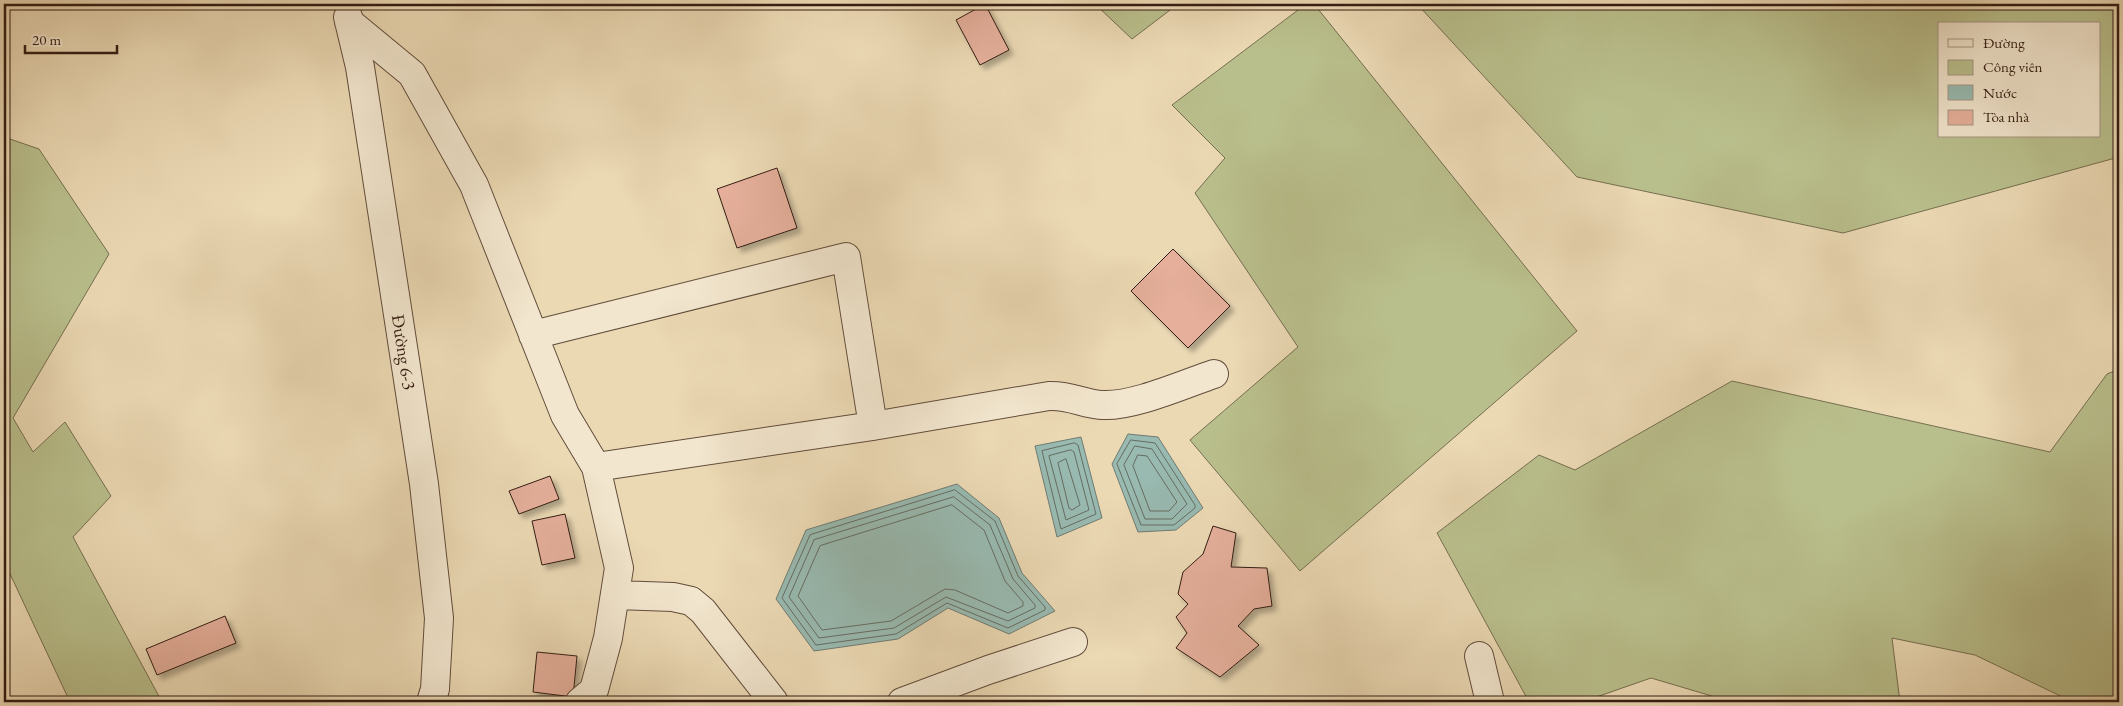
<svg xmlns="http://www.w3.org/2000/svg" width="2123" height="706" viewBox="0 0 2123 706" font-family="'EB Garamond',serif">
<defs>
<filter id="shadow"><feDropShadow dx="4.5" dy="4.5" stdDeviation="2.5" flood-color="#0004"/></filter>
</defs>
<rect width="100%" height="100%" fill="#ebd9b4"/>
<filter id="stains"><feTurbulence type="fractalNoise" baseFrequency=".004" numOctaves="4"/><feColorMatrix values="0 0 0 0 .2 0 0 0 0 .09 0 0 0 0 .02 0 0 0 .5 -.17"/></filter>
<radialGradient id="worn" r=".72"><stop offset=".6" stop-color="#630" stop-opacity="0"/><stop offset="1" stop-color="#630" stop-opacity=".3"/></radialGradient>
<path fill="#b9bf8c" stroke="#766e50" fill-rule="evenodd" d="M1095 4H1178L1132 39Z
M1306 4H1314L1577 331 1300 571 1190 440 1298 347 1195 193 1225 158 1172 105Z
M1417 4H2119V157L1843 233 1577 177ZM1939 24H2099V136H1939Z
M4 137 39 149 109 254 13 418 33 452 65 422 111 496 73 537 162 702H70L4 561Z
M2119 369V702H2073L1975 655 1892 638 1900 702H1732L1651 678 1582 702H1529L1437 533 1539 455 1575 470 1732 381 2050 452 2107 374Z"/>
<path fill="#98bab1" stroke="#707b72" d="M1128 434 1158 437 1203 508 1176 530 1138 532 1112 464Z
M1081 437 1102 518 1057 537 1035 446Z
M957 484 999 518 1022 573 1055 611 1009 634 948 608 898 639 814 651 776 599 806 530Z"/>
<g fill="none" stroke-linecap="round" stroke-linejoin="round">
<path stroke="#666c62" stroke-width="1" d="M1131 440 1155 443 1195 505V508L1174 525H1141L1117 464Z
M1075 443 1078 445 1096 514 1061 529 1042 451Z
M1135 446 1152 449 1187 504 1172 519H1145L1124 465Z
M1071 450 1074 452 1089 510 1066 520 1049 456Z
M1138 455 1147 456 1177 502 1169 511H1150L1133 466Z
M1066 459 1080 505 1072 510 1069 508 1058 463Z
M955 490 995 521 1018 576 1045 607V610L1008 628 947 603 896 634 816 645 782 598 810 535Z
M954 497 990 525 1013 579 1035 605V608L1008 621 946 597 894 628 819 638 789 597 814 540Z
M952 505 984 530 1005 581 1023 602V606L1008 613 955 590 945 589 891 621 822 630 798 596 820 546Z"/>
</g>
<path fill="#e5af9b" stroke="#341d13" filter="url(#shadow)" d="M985 4 1009 50 980 65 956 20Z
M777 168 797 228 737 248 717 189Z
M1173 249 1230 306 1188 348 1131 291Z
M550 476 559 499 519 514 509 491Z
M565 514 575 558 542 565 532 521Z
M1213 526 1236 533 1231 567 1267 568 1272 606 1254 609 1238 626 1259 645 1220 677 1176 648 1187 633 1176 617 1188 604 1178 594 1183 572 1203 554Z
M225 616 236 643 157 675 146 649Z
M537 652 577 656 573 697 533 692Z"/>
<g fill="none" stroke-linecap="round" stroke-linejoin="round">
<defs>
<path id="minor" d="M348 17 360 67 424 484 439 618 435 689 431 702
M349 22 412 74 474 185 565 415 596 467 619 568 608 638 594 690 580 702
M533 335 846 257 873 426
M596 467 873 426 1049 396C1070 395 1084 404 1102 405 1133 407 1184 384 1214 374
M616 595 673 597 691 601 703 611 774 702
M1479 656 1490 702
M902 702 988 670 1073 642"/>
</defs>
<use href="#minor" stroke="#624c3b" stroke-width="30"/>
<use href="#minor" stroke="#f2e6ce" stroke-width="28"/>
</g>
<g text-anchor="middle" dominant-baseline="central" stroke-width="4" stroke-linejoin="round" paint-order="stroke">
<g font-size="18" fill="#341d13" stroke="#f2e6ce">
<text transform="translate(404 352) rotate(81)">Đường 6-3</text>
</g>
</g>
<rect width="2123" height="706" fill="none" stroke="#ebd9b4" stroke-width="20"/>
<rect x="5" y="5" width="2113" height="696" fill="none" stroke="#341d13" stroke-width="2.5"/>
<rect x="10" y="10" width="2103" height="686" fill="none" stroke="#341d13"/>
<rect x="1938" y="22" width="162" height="115" fill="#f2e6ce" stroke="#a69683"/>
<rect x="1948" y="39" width="25" height="8" fill="#f2e6ce" stroke="#a69683"/>
<text x="1983" y="48" font-size="15" fill="#341d13">Đường</text>
<rect x="1948" y="60" width="25" height="15" fill="#b9bf8c" stroke="#a69683"/>
<text x="1983" y="72" font-size="15" fill="#341d13">Công viên</text>
<rect x="1948" y="85" width="25" height="15" fill="#98bab1" stroke="#a69683"/>
<text x="1983" y="98" font-size="15" fill="#341d13">Nước</text>
<rect x="1948" y="110" width="25" height="15" fill="#e5af9b" stroke="#a69683"/>
<text x="1983" y="122" font-size="15" fill="#341d13">Tòa nhà</text>
<path d="M25 45v8h92v-8" fill="none" stroke="#341d13" stroke-width="2.5"/>
<text x="32" y="45" font-size="15" fill="#341d13" stroke="#f2e6ce" stroke-width="4" paint-order="stroke">20 m</text>
<rect width="100%" height="100%" filter="url(#stains)"/>
<rect width="100%" height="100%" fill="url(#worn)"/>
</svg>
